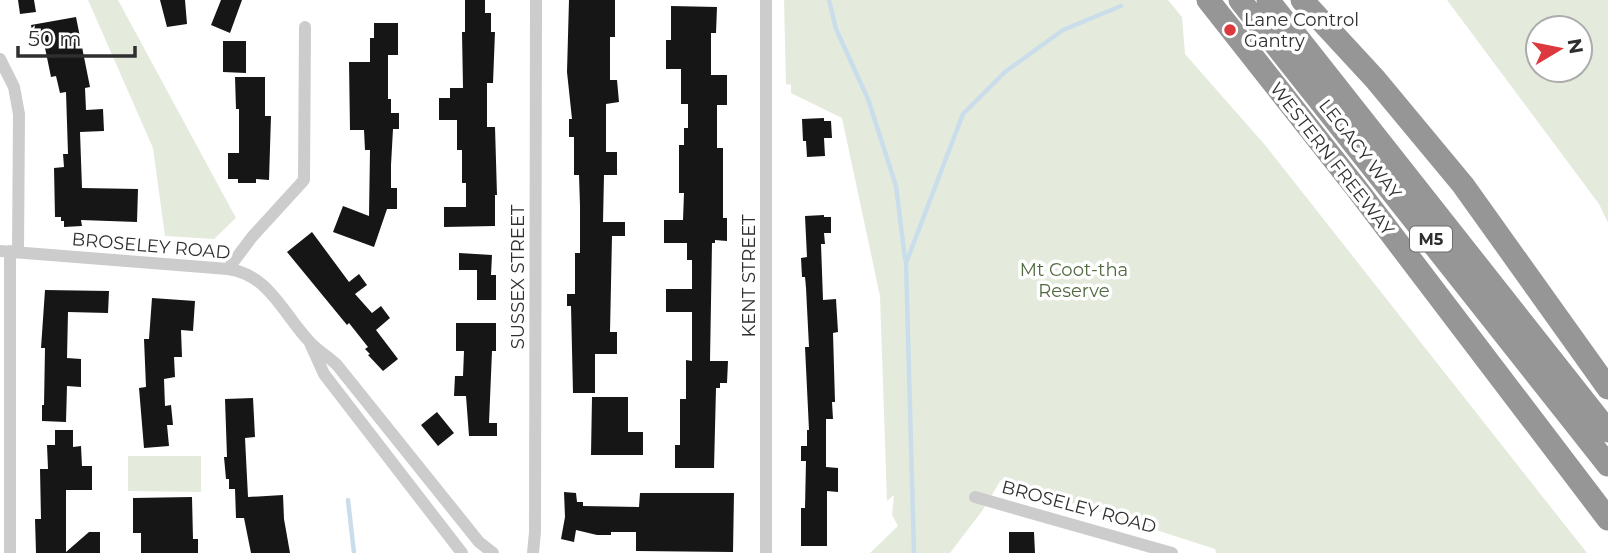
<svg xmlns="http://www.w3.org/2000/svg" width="1608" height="553" viewBox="0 0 1608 553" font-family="Montserrat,sans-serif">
<rect width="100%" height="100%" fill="#fff"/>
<path fill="#e4ebdd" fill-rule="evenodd" d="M88 0H118L236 218 214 239 165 236 153 148Z
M784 0H1168L1182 17 1185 54 1265 145 1587 553H1216L1215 549 1001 480 982 511 950 553H870L898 526 892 515 894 495 887 501 880 296 842 118 791 93V85L786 84Z
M1447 0H1608V223L1599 204ZM1538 28H1580V70H1538Z
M128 456H201V492L128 491Z"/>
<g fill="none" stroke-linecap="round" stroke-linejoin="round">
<path stroke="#caddea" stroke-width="4.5" d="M829 0 836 29 868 99 896 186 905 259
M348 500 354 553
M914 553 906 263 963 114 1005 72 1063 30 1121 6"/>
</g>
<path fill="#161616" d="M18 0H34L36 12 20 14Z
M160 0H185L187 24 167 27Z
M221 0H242L230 33 211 25Z
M465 0H485V13H491V32H495L493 83H487V127H495L497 195H495V226L444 227V207H466V183H462V150H457V120H439V98H450V88H463L462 32H465Z
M569 0H615V37H610V80H617L619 102 606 104V152H617V175H604L603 222H625V236H612L610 332H617V354H595V393H573L571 306H567V294H575V253H580V206L579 175H574V137H569V119H572L567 72Z
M671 6 717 7 716 33H711V75H727V105H717V148H723V218H727V241L715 240V243H712L710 361H728L727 383H720V388H716L714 468H675V445H680V399H686V360L692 361V312H666V289H692V260H687V243H664V220H683L684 193H679V145H684V128H688V104H681V69H666V40H671Z
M76 17 90 87 85 88 86 110 103 109 104 131 80 132 82 188 138 189 137 222 81 220 82 226 64 227V221H61V217H55L54 168 64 167 63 154H68L66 92 60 93 56 76 51 77 44 43 35 45 31 25Z
M374 23H398V55H388V99H391V113H399V129H393L391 165V188H397V209H387L374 247 333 232 343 206 369 216 370 150H365L364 130H350L349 62H370V38H374Z
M223 41H246V73L223 72Z
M235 77H265V116H271L269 180 256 179V183H238V179H228V153H239V109H236Z
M824 118V121H831L832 138H824L825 156 807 157 806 141H803L802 119Z
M824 215V217H831V233H824L825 244H821L823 300 836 299 838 332 833 333 835 402H832L833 419H826V467L838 468V492L827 491V546H801V508H805L806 461H801V446H807V430H809L805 347H809L806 288 805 277H802L801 258 807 257 805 216Z
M312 232 349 282 359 274 367 285 355 294 372 313 381 306 390 318 376 330 398 359 383 371 368 355 370 354 365 349 368 347 349 323 347 325 287 252Z
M459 253 492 255 491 275H496V300H477V270H459Z
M45 290 109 291 108 313 68 312 67 358 81 359V387L67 386 66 422 42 421V405H44L45 348H41Z
M152 298 195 301 193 331 181 330 182 357H174L175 377 164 379 165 406 171 405 173 425H167L169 446 144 448 139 388 146 387 144 339H149Z
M456 323H496V351H492L489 423H497V436H469L466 396H454L455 376H463L464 351H456Z
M592 397H628V432H643V455H591Z
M253 398 255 437 245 438 248 497 283 495 284 519 290 553H251L244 518H236L235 489H229V479H226L224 457H227L225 399Z
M437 412 454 433 438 446 421 425Z
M55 430H73V447L81 446 82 466H92V490H66V552L89 532H100V553H36L35 519H41L40 469H48L47 445H55Z
M564 492 576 493 577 502H583V506L639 507 640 493H734L733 552 636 551V532H611V535H597L576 530 574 542 561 539 565 517Z
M192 497 193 539H198V553H141V533H133V498Z
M1009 532H1034L1035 553H1009Z"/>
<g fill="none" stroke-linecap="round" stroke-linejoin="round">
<path stroke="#ccc" stroke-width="12" d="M0 59 14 87 19 114 18 252
M0 251 228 269C268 274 283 313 308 340 316 350 328 356 337 365L479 542 493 553
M228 269 252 237 304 180 305 27
M310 343 324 374 462 553
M975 497 1172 553
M10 553V251
M533 553 535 532 536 0
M766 553V0"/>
<path stroke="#969696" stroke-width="23" d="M1208 0 1357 189 1608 519
M1240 0 1608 465
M1268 0 1608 431
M1302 0 1375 79 1463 185 1608 388"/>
</g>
<circle fill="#de383f" stroke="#fff" stroke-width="2.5" cx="1230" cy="30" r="7"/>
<g text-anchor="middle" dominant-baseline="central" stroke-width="7" stroke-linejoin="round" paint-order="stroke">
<rect fill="#fff" stroke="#6d6d6d" stroke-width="2" x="1410" y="226.5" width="42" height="25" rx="5"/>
<g font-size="16" font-weight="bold" fill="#2f2f2f">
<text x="1431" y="239">M5</text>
</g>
<g font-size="18" fill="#2f2f2f" stroke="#fff" text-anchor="start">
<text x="1244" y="20">Lane Control<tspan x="1244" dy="21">Gantry</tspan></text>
</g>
<g font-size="18" fill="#2f2f2f" stroke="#fff">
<text transform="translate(1360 149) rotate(52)">LEGACY WAY</text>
<text transform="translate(1332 159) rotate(52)">WESTERN FREEWAY</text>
<text transform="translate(151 246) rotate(5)">BROSELEY ROAD</text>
<text transform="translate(749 276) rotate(-90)">KENT STREET</text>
<text transform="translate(518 277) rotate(-90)">SUSSEX STREET</text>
<text transform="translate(1079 507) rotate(15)">BROSELEY ROAD</text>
</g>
<g font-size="18" fill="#50693e" stroke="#fff">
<text x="1074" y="270">Mt Coot-tha<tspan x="1074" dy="21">Reserve</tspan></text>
</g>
</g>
<g transform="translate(1559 49) rotate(80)"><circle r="33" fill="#ffffff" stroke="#acacac" stroke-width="2"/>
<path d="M0-5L12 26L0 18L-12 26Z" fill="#de383f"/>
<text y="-10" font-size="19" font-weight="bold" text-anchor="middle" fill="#2f2f2f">N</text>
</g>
<path d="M18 46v10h117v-10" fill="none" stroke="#2f2f2f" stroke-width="3.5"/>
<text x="28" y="46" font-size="21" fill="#2f2f2f" stroke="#ffffff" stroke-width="5" paint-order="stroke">50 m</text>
</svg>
